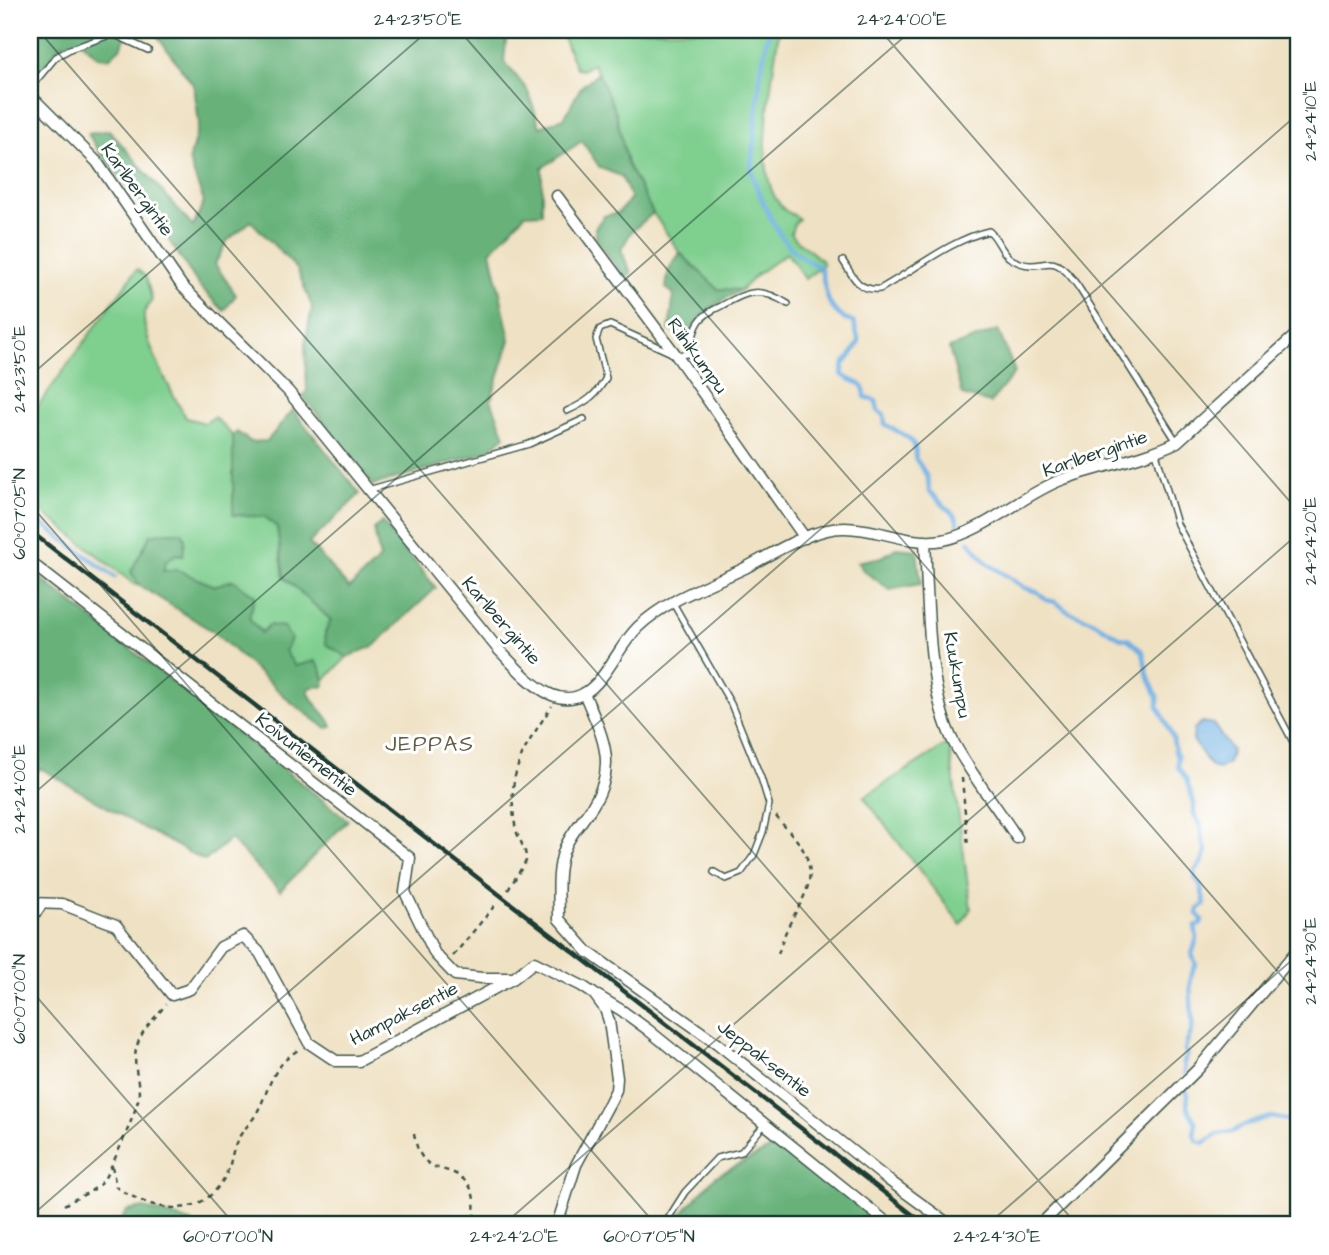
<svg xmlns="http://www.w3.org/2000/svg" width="1329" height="1255" viewBox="0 0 1329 1255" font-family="'Architects Daughter',sans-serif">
<rect width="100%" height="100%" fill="#fff"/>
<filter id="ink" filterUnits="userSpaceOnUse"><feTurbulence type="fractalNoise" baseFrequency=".0143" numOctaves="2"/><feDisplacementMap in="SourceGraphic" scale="14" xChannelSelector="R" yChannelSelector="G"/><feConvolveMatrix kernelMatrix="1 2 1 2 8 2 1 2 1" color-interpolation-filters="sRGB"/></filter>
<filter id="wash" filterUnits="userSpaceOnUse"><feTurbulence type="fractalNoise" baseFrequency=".00686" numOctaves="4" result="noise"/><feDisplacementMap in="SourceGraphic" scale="28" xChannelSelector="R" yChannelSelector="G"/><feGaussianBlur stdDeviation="1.57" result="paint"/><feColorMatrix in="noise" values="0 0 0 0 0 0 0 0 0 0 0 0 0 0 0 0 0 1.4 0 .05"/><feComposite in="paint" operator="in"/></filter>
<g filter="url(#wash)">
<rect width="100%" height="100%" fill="#efe1c3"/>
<path fill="#7fcf8f" stroke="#4f8662" stroke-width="2" d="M560 30H779C774 71 756 156 773 193 775 198 782 208 786 211 791 215 795 214 799 219L794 224 791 233C801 248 815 251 824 264L805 279 787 253 756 275 741 290 718 289 680 253 653 213 627 164 616 112 593 64 582 70 576 68Z
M137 269 146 277 152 300C149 304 145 309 144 314 142 340 173 395 186 418L205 423 214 417 233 436C234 461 257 511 277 527L284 577 331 620 325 633 326 644 347 657 324 681 321 669 295 666C282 647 263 636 249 618L255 596 233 580 214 586 162 572 166 561 176 554 183 555 150 536 131 572 140 586 134 584 30 502V417Z
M949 743 971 908 961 925 864 797Z"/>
<path fill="#67b27a" stroke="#437857" stroke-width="2" d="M30 30H124L128 33 120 48 109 58 98 57 81 41 61 44 31 84Z
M160 30H514L507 33 504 61 528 91 540 127 564 118 581 87 598 73 616 112 627 164 653 213 631 232 621 250 631 273 625 278 597 241 595 228 604 216 618 213 631 198 621 176 600 168 582 141 542 168V213L525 214 491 251 510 340 491 400 505 436 486 452 373 485 303 396 307 391 305 344 312 307 297 269 251 221 227 241 215 264 236 295 224 311 200 287 152 215 102 156 88 134 109 130 193 227 204 202 189 161 199 123 194 86 158 37Z
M680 253 718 289 741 290C721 302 698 311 691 335L669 330 674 294 666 288 669 269Z
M998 330 1015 372 990 403 962 395 949 348Z
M293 410 360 494 309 543 349 588 380 559 374 529 382 522 436 588 374 646 347 657 326 644 325 633 331 620 284 577 277 527 265 517 233 515V436L237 432 251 442 267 441Z
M167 532H182L185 539 183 555 176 554 166 561 163 571 178 570 214 586 233 580 255 596 249 618 261 633 269 625 284 627 291 639 285 651 295 666 315 661 321 669 325 684 322 687 315 686 308 689C311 706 328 712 332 727L326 728 292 703 214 632 140 586 131 572C137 559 144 549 150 535Z
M896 548 917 550 921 584 890 590 864 571 857 562 882 557Z
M30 570 348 820 280 891 230 839 205 861 136 824 40 768 30 782Z
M781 1143 881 1225H671L716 1176Z
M144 1208 191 1222 193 1225H118L127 1211Z"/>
<path fill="#70b1e4" stroke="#48778c" stroke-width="2" d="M1202 722 1213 724 1232 751 1228 763 1219 769 1211 767 1193 740 1194 729Z"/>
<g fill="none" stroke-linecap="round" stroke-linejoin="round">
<path stroke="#70b1e4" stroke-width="4.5" d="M769 30 761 69 751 169 753 178C768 213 781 253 820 267 826 285 824 307 844 318 848 320 851 321 854 323L859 342C856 348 848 360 844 364L842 374C852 385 865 378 865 397L876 401 878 411 884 415 885 424C900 434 919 437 915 458 923 470 929 475 929 491L956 517 958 523
M30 515 115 577
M969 541 987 563 1025 588 1038 592 1046 600 1056 602 1067 611 1090 620 1121 638 1128 639 1143 652 1147 673 1158 698V706L1173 738 1175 752 1178 757V767L1186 779 1194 803V814L1201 826V836L1206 851 1202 862 1195 871V878L1200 885 1205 904 1198 909 1197 914 1202 919 1201 924 1195 927 1197 938 1192 954 1196 965C1185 977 1194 1013 1192 1030 1190 1037 1185 1043 1185 1051L1188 1054 1184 1062 1185 1073
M1185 1087 1188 1094 1187 1107 1196 1123 1194 1134 1197 1141 1204 1143 1217 1134 1232 1132 1247 1124 1270 1117 1299 1122"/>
</g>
</g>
<g filter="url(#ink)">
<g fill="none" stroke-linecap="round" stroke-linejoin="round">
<defs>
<path id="lane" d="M30 88 56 57 70 49 113 34 148 50
M843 261C854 278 858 291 880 289 913 271 952 239 989 231 999 239 1001 254 1013 260 1047 277 1048 242 1079 288L1177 442
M567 411C585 403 596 396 606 378L596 339 600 329 610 325 676 355 688 354C692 344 693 331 699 322 704 314 713 310 721 306 749 291 759 286 788 304
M1156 453 1177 524 1299 753
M368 490 529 444 584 419
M673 603 731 704 761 778 769 804 763 832 754 855 741 873 726 879 714 872
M30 924 45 904
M664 1225 685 1192 717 1158 741 1152 765 1124"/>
<path id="street" d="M30 95 97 162 182 286 288 391 498 649C526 677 563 726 601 678 614 662 623 642 638 627 667 599 710 585 745 568 772 554 812 528 843 528 876 527 909 546 943 540 984 532 1022 495 1061 480 1099 466 1140 460 1177 442L1299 332
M557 196 676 355 805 538
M925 541C928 598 927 693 954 743 972 776 997 807 1017 838
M30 562 410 858 405 892 435 954 455 975 482 978H511
M584 693C601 733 619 764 593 805 584 820 570 833 564 850 556 871 559 897 559 919L588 952 718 1044 887 1179 950 1225
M30 903 62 904 116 925 172 995 190 989 221 947 243 936 260 953 309 1043 336 1061H359L514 978 534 962 582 986 594 994 605 1009 609 1021 617 1078 616 1090 610 1102 576 1165 557 1225
M598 996 621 1010 647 1029 890 1225
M1040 1225 1198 1069 1299 948"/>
</defs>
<use href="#lane" stroke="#3e5649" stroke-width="8"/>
<use href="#street" stroke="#3e5649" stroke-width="13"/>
<path stroke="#3e5649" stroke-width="2.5" stroke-dasharray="5 5" stroke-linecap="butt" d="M962 778 968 847
M776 816C783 826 794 835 801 846 821 879 802 898 788 927 783 937 780 948 777 958
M508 890 526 861C527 849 519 841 516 830 505 774 522 751 552 706
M453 956 496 904
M414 1134C422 1183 451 1158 470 1187 477 1199 473 1213 475 1225
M112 1166 116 1187C149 1209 195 1222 221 1183 232 1168 230 1157 236 1143 240 1133 249 1125 255 1116 271 1089 268 1070 298 1050
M64 1205C75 1198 92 1193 101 1183 109 1176 139 1106 139 1095 139 1077 131 1061 138 1043 144 1026 156 1018 166 1004"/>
<use href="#lane" stroke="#fff" stroke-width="5"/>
<use href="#street" stroke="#fff" stroke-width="10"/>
<path stroke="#1f3d34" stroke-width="4.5" d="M30 531 926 1225"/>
</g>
</g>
<path fill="none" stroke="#1f3d34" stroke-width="2" stroke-opacity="0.45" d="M38 30 1077 1225M459 30 1299 996M880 30 1299 512M30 376 429 30M30 504 656 1225M30 797 912 30M30 989 235 1225M30 1217 1299 113M503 1225 1299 533M987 1225 1299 954"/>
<g text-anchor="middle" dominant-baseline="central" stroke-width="6" stroke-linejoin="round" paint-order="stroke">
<g font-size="19" fill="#1f3d34" stroke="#fff">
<text transform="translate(137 190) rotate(54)">Karlbergintie</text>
<text transform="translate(697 356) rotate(54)">Riihikumpu</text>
<text transform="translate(1095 454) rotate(-19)">Karlbergintie</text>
<text transform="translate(501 621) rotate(49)">Karlbergintie</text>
<text transform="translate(957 675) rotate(80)">Kuukumpu</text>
<text transform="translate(306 755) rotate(38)">Koivuniementie</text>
<text transform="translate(404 1014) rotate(-27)">Hampaksentie</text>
<text transform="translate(764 1059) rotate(38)">Jeppaksentie</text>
</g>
<g font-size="21" letter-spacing="2" fill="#625d45" stroke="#fff">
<text x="430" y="744">JEPPAS</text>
</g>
</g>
<rect width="1329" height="1255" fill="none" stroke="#fff" stroke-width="77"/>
<rect x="38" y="38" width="1252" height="1178" fill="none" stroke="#1f3d34" stroke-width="2.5"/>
<g font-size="18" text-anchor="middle" fill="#1f3d34">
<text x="418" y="25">24°23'50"E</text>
<text x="902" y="25">24°24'00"E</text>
<text transform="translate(1310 121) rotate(-90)" y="6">24°24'10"E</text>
<text transform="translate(19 369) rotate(-90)" y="6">24°23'50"E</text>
<text transform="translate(19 514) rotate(-90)" y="6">60°07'05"N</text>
<text transform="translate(1310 541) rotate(-90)" y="6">24°24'20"E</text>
<text transform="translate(19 789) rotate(-90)" y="6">24°24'00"E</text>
<text transform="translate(1310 961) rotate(-90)" y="6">24°24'30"E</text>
<text transform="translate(19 999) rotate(-90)" y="6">60°07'00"N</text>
<text x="228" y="1242">60°07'00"N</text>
<text x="514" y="1242">24°24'20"E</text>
<text x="649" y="1242">60°07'05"N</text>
<text x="997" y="1242">24°24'30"E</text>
</g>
</svg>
